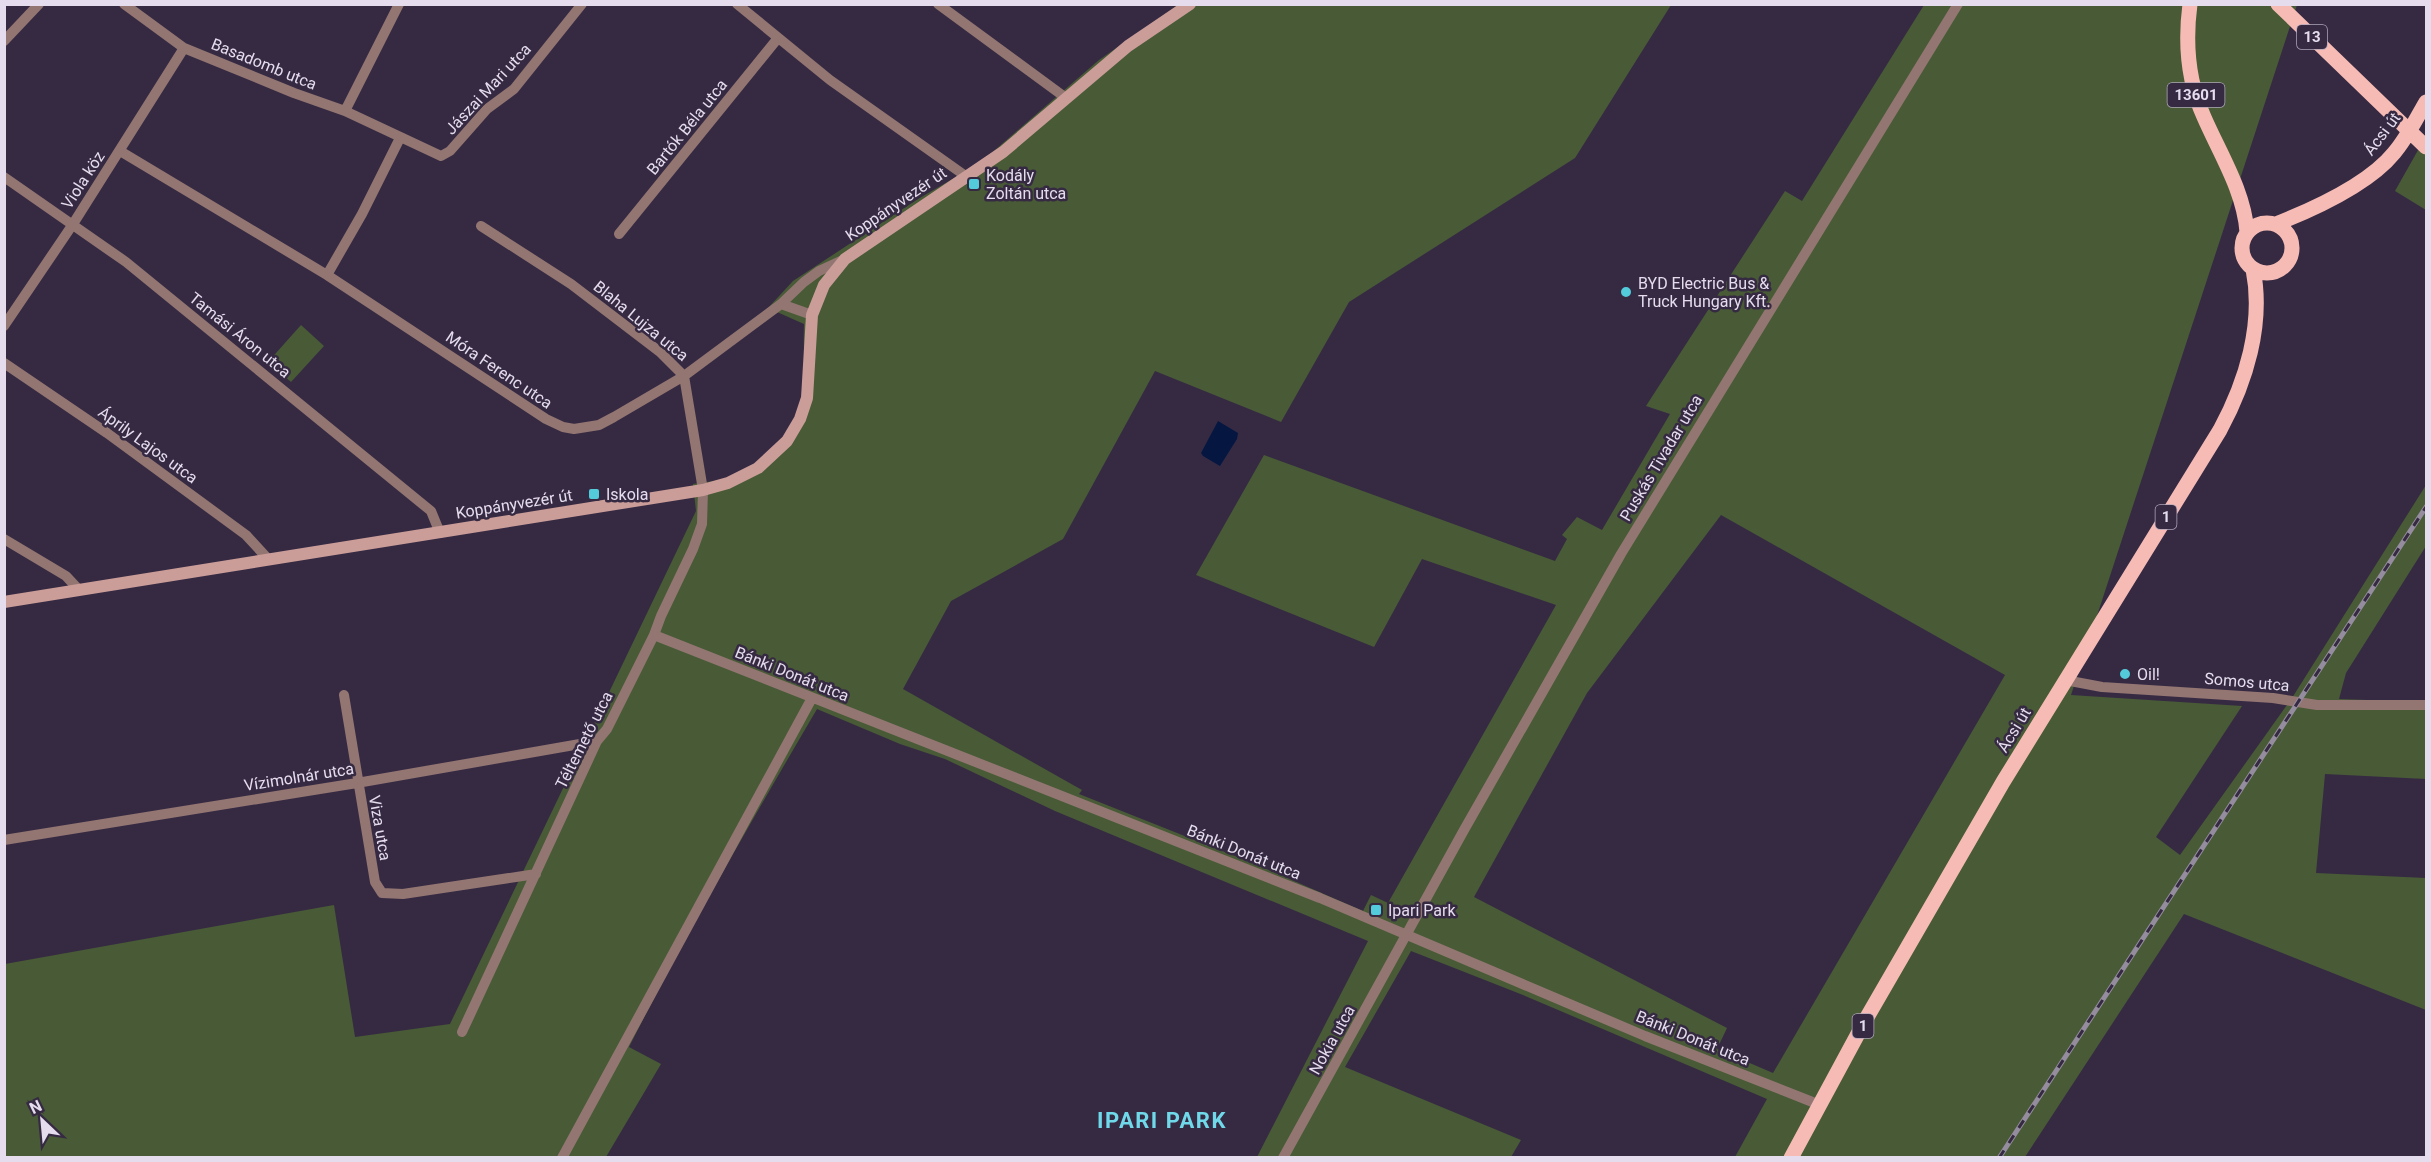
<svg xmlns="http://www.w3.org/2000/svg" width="2431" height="1162" viewBox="0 0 2431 1162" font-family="Roboto,sans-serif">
<rect width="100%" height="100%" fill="#362a43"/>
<path fill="#485b36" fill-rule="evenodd" d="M1178 5H1671L1575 158 1349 302 1281 422 1155 371 1063 539 951 601 903 689 1082 790 1079 794 1255 864 1363 911 1371 895 1388 903 1556 605 1422 559 1374 647 1196 575 1264 455 1555 561 1567 539 1562 535 1577 517 1602 530 1670 414 1646 406 1785 191 1802 201 1924 5H2297L2071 695 2242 706 2156 837 2180 855 2292 698 2426 485V546L2346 673 2339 699 2426 702V779L2325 774 2316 873 2426 878V1010L2184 914 2025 1157H1735L1767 1099 1523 995 1411 951 1345 1067 1521 1140 1511 1157H1257L1368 941 1055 811 945 759 900 744 817 709C752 820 687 932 629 1047L661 1064 606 1157 5 1158V964L334 905 355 1037 450 1024 696 511 693 484C704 482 718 481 729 478 762 467 795 432 801 398 806 375 803 348 804 324L768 308 793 281 918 199 980 163 1099 60ZM1721 515 2005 675 1773 1073 1717 1049 1727 1028 1474 897 1587 693Z
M2426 136V210L2395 191Z
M301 325 324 346 291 382 268 362Z"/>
<path fill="#051740" d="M1218 421 1238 433 1237 439 1220 466 1203 456 1201 453Z"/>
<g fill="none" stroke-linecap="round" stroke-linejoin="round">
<path stroke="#937672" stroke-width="10" d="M124 4 184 48 294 93 345 111 441 156 450 151 487 109 514 89 582 4
M737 4 830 80 967 177
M938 4 1066 98
M4 41 39 4
M345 111 399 4
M120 151 327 275 546 419 563 427 574 429 599 425 614 417 684 376 781 304 804 282 819 271 845 259
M4 177 126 262 431 511 440 533
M619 234 778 38
M327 275 362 214 400 138
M781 304 812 315
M4 326 73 224 184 48
M4 363 107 433 246 535 268 559
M4 539 66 576 79 590
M654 635 1320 898 1645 1036 1820 1105
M2065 680 2102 687 2273 698 2317 705H2426
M344 695 375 882 382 893 403 894 536 874
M4 840 357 783 597 741
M462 1032 597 741 607 729 654 635 661 616 693 549 702 524 703 490 684 376 660 352 571 284 481 226
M562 1158 812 698
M1283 1158 1464 830 1621 554 1958 4"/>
<path stroke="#cb9d98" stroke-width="12" d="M4 602 703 490 728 483 758 468 787 441 800 419 807 398 812 315 824 285 845 259 1003 152 1128 46 1190 4"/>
<path stroke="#f6bbb4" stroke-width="15" d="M2190 4C2185 42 2188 82 2204 117 2220 154 2244 191 2247 232
M2278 4 2426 147
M2242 248a25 25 0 1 1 50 0a25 25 0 1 1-50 0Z
M2276 224C2314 209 2368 185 2394 153 2407 138 2416 119 2426 102
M1791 1158 1866 1019 2003 782 2220 430C2246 382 2264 324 2253 269"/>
<defs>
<path id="rail" d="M1999 1158 2426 507"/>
</defs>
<use href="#rail" stroke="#958ca0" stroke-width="5"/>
<use href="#rail" stroke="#362a43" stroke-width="3" stroke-dasharray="9" stroke-linecap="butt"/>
</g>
<g fill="#53cbdb" stroke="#362a43" stroke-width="2">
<rect x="968" y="178" width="12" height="12" rx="3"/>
<circle cx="1626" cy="292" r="6"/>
<rect x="588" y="488" width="12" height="12" rx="3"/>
<circle cx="2125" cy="674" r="6"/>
<rect x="1370" y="904" width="12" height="12" rx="3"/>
</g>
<g text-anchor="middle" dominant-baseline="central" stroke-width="5" stroke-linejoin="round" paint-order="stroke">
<g fill="#362a43" stroke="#b0a7bb" stroke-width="1.5">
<rect x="2297" y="25" width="30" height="24" rx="4.5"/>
<rect x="2167.5" y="83" width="57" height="24" rx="4.5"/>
<rect x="2155.5" y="505" width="21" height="24" rx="4.5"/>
<rect x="1852.5" y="1014" width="21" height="24" rx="4.5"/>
</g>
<g font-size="15" font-weight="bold" fill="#e5ddee">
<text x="2312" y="37">13</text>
<text x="2196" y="95">13601</text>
<text x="2166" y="517">1</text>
<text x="1863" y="1026">1</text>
</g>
<g font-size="16" fill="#e5ddee" stroke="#362a43">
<text transform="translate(264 64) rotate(22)">Basadomb utca</text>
<text transform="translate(488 89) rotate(-47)">Jászai Mari utca</text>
<text transform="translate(687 127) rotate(-51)">Bartók Béla utca</text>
<text transform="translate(2382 134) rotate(-53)">Ácsi út</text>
<text transform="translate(83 180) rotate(-57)">Viola köz</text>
<text transform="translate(896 204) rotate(-34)">Koppányvezér út</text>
<text transform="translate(641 321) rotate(39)">Blaha Lujza utca</text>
<text transform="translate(240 335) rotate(39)">Tamási Áron utca</text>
<text transform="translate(499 370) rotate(34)">Móra Ferenc utca</text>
<text transform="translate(148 445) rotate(36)">Áprily Lajos utca</text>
<text transform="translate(1661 458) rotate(-59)">Puskás Tivadar utca</text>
<text transform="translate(514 504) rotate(-9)">Koppányvezér út</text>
<text transform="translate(792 674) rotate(22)">Bánki Donát utca</text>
<text transform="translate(2247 682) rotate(5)">Somos utca</text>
<text transform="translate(2014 730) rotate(-59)">Ácsi út</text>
<text transform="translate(584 740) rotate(-63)">Téltemető utca</text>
<text transform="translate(299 777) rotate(-9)">Vízimolnár utca</text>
<text transform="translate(380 828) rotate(80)">Viza utca</text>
<text transform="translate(1244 852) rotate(22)">Bánki Donát utca</text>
<text transform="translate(1693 1038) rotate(22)">Bánki Donát utca</text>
<text transform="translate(1332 1040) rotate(-61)">Nokia utca</text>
</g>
<g font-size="16" fill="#e5ddee" stroke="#362a43" text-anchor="start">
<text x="986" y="175">Kodály<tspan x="986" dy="18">Zoltán utca</tspan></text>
<text x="1638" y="283">BYD Electric Bus &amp;<tspan x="1638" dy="18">Truck Hungary Kft.</tspan></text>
<text x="606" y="494">Iskola</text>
<text x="2137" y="674">Oil!</text>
<text x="1388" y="910">Ipari Park</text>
</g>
<g font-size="22" font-weight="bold" letter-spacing="1.5" fill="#6fd9e9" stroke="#362a43">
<text x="1162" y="1120">IPARI PARK</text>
</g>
</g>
<rect width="2431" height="1162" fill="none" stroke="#e5ddee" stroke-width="12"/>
<g transform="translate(42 1120) rotate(334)" stroke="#362a43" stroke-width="4.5" paint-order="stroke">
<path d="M0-4.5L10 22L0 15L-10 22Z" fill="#e5ddee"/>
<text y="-9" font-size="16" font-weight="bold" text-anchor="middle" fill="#e5ddee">N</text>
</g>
</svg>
